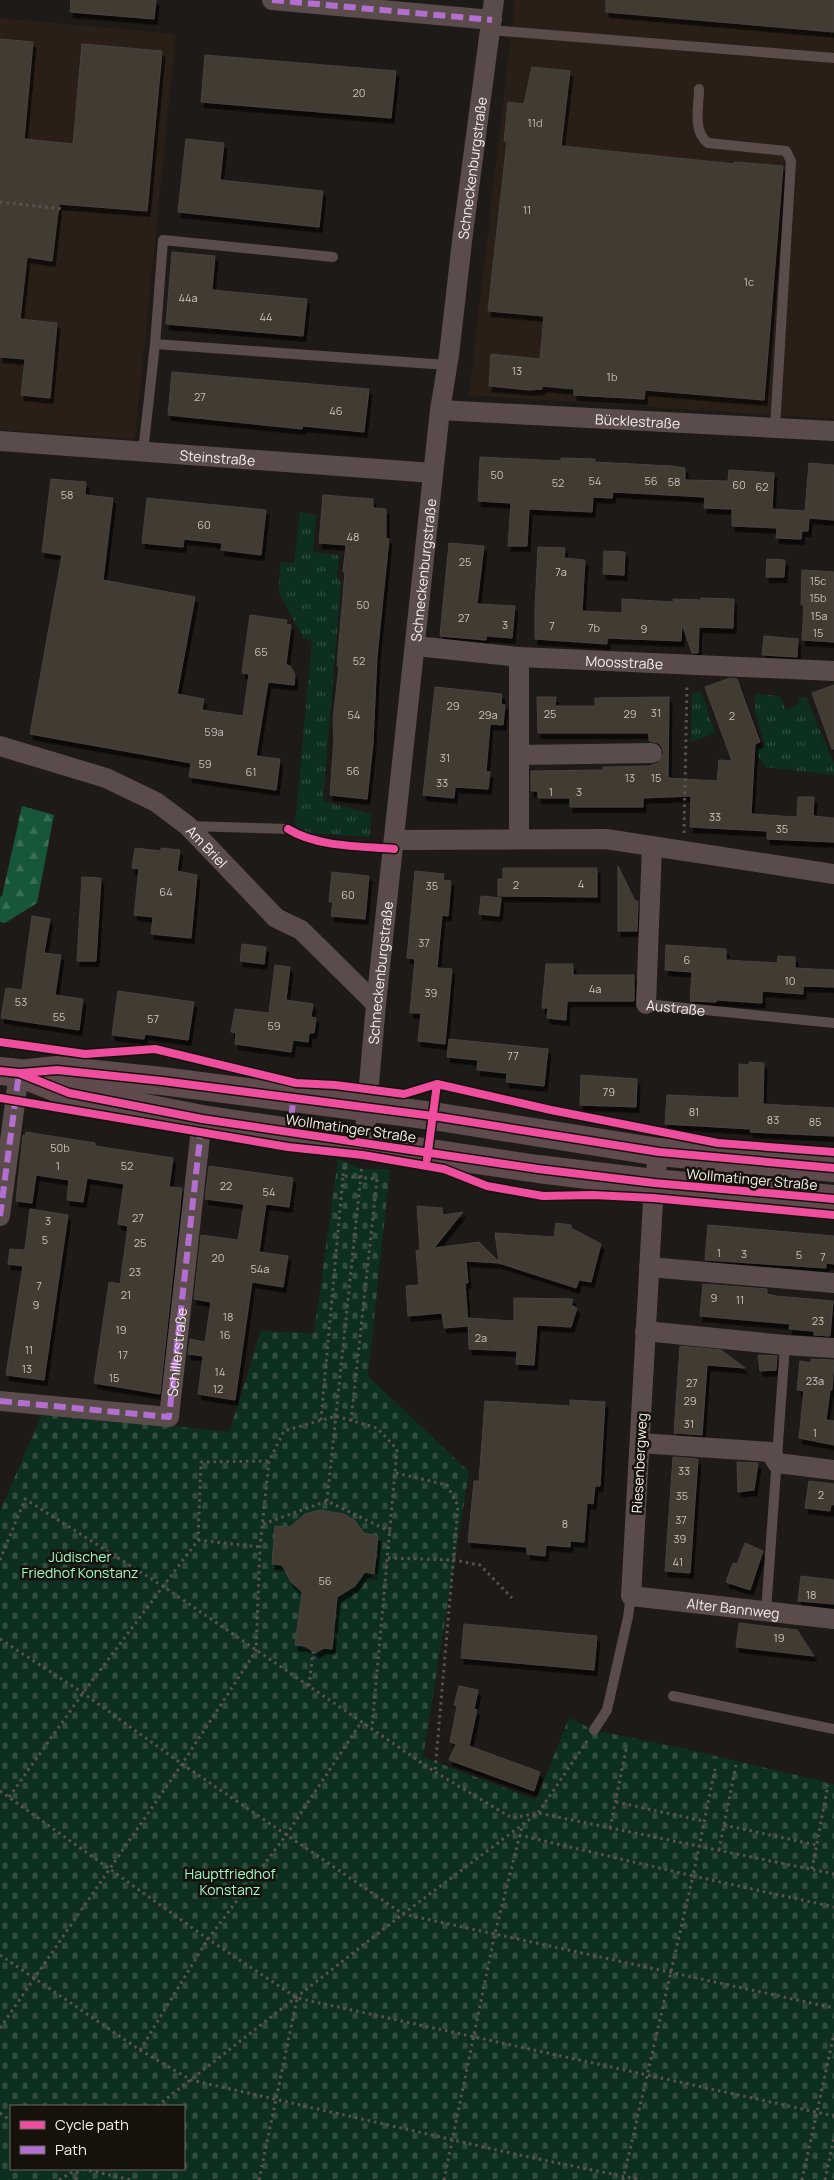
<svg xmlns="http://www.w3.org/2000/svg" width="834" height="2180" viewBox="0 0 834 2180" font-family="Manrope,sans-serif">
<defs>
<pattern id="grass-tufts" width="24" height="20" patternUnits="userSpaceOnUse" patternTransform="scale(1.25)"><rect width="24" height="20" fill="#0d2f1f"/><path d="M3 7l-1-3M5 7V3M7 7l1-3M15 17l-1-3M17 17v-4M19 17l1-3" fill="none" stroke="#314d40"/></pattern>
<pattern id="forest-firs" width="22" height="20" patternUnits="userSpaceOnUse" patternTransform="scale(1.25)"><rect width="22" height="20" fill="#18563a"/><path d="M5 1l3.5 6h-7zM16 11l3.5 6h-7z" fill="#3a6f57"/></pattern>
<pattern id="cemetery-stones" width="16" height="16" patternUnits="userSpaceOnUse" patternTransform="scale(1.25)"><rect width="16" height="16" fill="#0d2f1f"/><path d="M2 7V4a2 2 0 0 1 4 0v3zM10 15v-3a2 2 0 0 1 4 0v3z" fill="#314d40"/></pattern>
<filter id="shadow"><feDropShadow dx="3" dy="5.5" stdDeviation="0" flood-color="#0009"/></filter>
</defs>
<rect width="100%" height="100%" fill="#1d1a17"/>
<path fill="#291f16" d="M515 0H834V419L469 395Z
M0 18 176 34 135 439 0 430Z"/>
<path fill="url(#grass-tufts)" d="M300 512 316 515 313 552 339 555 337 576 341 583 323 801 371 814 370 837 307 833 295 825 312 641 303 638 279 593 280 562 294 563Z
M701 691 715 733 691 742 692 694Z
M755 694 780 696 786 710 800 704 798 698 806 697 834 764V775L765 767 754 749 765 745 755 712Z"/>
<path fill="url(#forest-firs)" d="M22 806 54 815 37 903 5 923 0 922V897L2 896Z"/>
<path fill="url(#cemetery-stones)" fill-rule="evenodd" d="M338 1159 362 1169H390L368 1376 469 1472 423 1757 536 1800 569 1718 594 1730 686 1749 834 1784V2180H0V1511L43 1412 229 1432 261 1331 314 1333ZM11 2106H184V2169H11Z"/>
<path fill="#423a33" stroke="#464341" filter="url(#shadow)" d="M71 0H156L154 19 70 12Z
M606 0H834V32L606 12Z
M0 39 33 42 24 139 73 144 82 44 162 51 147 211 59 204 52 261 27 257 20 319 57 323 50 398 21 395 25 359 0 357Z
M205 55 396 71 391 118 201 102Z
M532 67 570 71 561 146 735 164V162L783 166 764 400 645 390 644 399 574 395V389L542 386V389L530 390 489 386 491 354 540 359 544 316 488 311 507 141H504L508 102 524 104Z
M186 139 224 143 220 180 323 191 319 227 178 212Z
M172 252 215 256 212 290 307 299 303 336 166 324Z
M172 372 369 389 364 432 303 426 302 429 168 415Z
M480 457 561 461V458L595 459V462L672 466 685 468V480L728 481 729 470 774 473 772 509 805 511 809 463 834 465V520L809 518 808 531H802L801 539 776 538 777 528 732 526V509L704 508 705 497 613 492 612 498 593 497 592 512 529 509 527 546H508L511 503 478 501Z
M51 479 86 482 85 495 113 498 103 580 195 597 177 694 204 699 202 710 243 716 249 674 242 673 250 615 287 620 286 624 291 625 286 664 291 667 295 675 294 685 268 682 256 756 280 759 276 790 189 777 191 763 30 734 62 555 42 552Z
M323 495 373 499V508L386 509V538L389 539 377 656 373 743 367 799 330 795 334 739 333 720 339 666H337L345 572H343L346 545 319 543Z
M147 498 266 510 261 555 221 550 222 543 184 539 183 547 142 543Z
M449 543 484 546 477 604 515 606 512 638 486 636V640L440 636Z
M538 547 565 548 564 558 585 560 582 611 622 613V599L674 602 673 599 701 600V598L734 599 733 628 699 627 698 653H692L682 624 681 641 607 638V644L535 639V609Z
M604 551 625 552 624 575 603 574Z
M767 559 785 560 784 577H766Z
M802 570 834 572V642L802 640 804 605H801Z
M764 636 798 639 797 657 762 655Z
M730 678 737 679 760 742 755 744 751 814 797 817 798 797H814L813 816 834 818V842L767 839V831L690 827 691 796 643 798V807H570V798H538V791H531V771L603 770V767L649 766 658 763 664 753 662 747 658 743 649 741V733H538L537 697H556L555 706H595V698L669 697 668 778 717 781 719 760 732 761 705 687Z
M834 685V749H832L812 693Z
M435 687 502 694 501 704 505 705 503 725 490 724 486 772H490L488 789 455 787 454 798 423 795Z
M135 848 161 851V848L180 850 177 871 197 875 191 938 151 934 153 917 134 915 139 869 132 868Z
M618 866 635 901H638L637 931H618Z
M503 868H597V897L498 896V879H503Z
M415 871 444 874 443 880 451 881 448 916 442 915 437 968 452 969 445 1044 418 1041 421 1013H410L415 959 407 958Z
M332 872 369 876 365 919 331 916 333 902H329Z
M82 877 101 878 96 961H77Z
M481 896 501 898 499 916 479 914Z
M32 916 50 919 44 953 61 955 55 995 83 999 79 1030 1 1018 6 988 22 990Z
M242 944 266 947 264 964 240 961Z
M666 945 726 949V960L777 963 778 956 795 957V968L834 970V987L803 986V994L762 991V1003L717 1000 716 1002 690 1001 692 972 665 970Z
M546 964H573V975H634V1001H567L566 1020 547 1018 548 1008H542Z
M275 965 290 967 286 1000 313 1004 311 1017 316 1018 314 1033H309L308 1042 293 1040 291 1052 235 1044 236 1033 231 1032 235 1009 269 1013Z
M118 991 194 1002 188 1040 145 1034 144 1039 112 1035Z
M449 1039 548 1049 544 1086 506 1082 507 1073 477 1070 478 1060 447 1057Z
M749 1062 764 1063 763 1104 834 1108V1136L750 1132 751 1129 665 1124 667 1095 739 1098V1064L749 1065Z
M581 1075 637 1079 636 1107 580 1105Z
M26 1132 95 1143V1146L173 1158 169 1187 182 1188 160 1394 94 1383 109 1282 120 1284 128 1226 118 1224 124 1184 87 1178 83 1202 67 1200 69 1180 36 1175 32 1203 16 1201 23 1135 25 1136Z
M209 1166 293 1178 289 1207 266 1204 259 1252 288 1256 283 1287 252 1282 235 1400 198 1394 203 1356 188 1354 190 1339 205 1342 211 1302 194 1299 201 1235 238 1240 244 1204 205 1199Z
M417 1206 442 1208 443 1215 463 1212 434 1248 479 1242 499 1262 495 1233 554 1237 556 1223 571 1225V1228L601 1244 591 1282 579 1280 576 1288 499 1263 466 1261 468 1283H465L468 1326 444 1328 442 1313 408 1316 406 1286 419 1285 416 1251 420 1250Z
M30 1209 68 1215 44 1380 6 1375 23 1266 8 1264 10 1249 25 1250Z
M708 1225 834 1236V1264L826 1263V1268L705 1260Z
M703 1284 767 1289V1294L776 1296 833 1301 830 1336 814 1335V1331L789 1329 790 1324 700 1316Z
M514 1298 573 1299 571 1305 577 1308 571 1327 537 1325 534 1365 516 1364 517 1351 469 1349 468 1318 514 1321Z
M680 1346 721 1350 745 1368 707 1365 702 1435 674 1433Z
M758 1355 777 1356 776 1370 760 1371Z
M811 1359 834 1360 832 1390H830L826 1420 834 1421V1445L799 1438 804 1391 797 1390 800 1361 811 1363Z
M570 1400 605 1402 600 1486H595L593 1504 587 1503 584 1542 570 1541V1547L546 1545 545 1556 527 1554V1547L468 1542 474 1481H479L485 1401 570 1406Z
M673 1457 698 1459 690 1573 665 1571Z
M737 1462 758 1463 754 1490 738 1492Z
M809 1481 834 1484V1505L831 1504 830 1511 805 1508Z
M320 1510 344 1514 355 1521 364 1533 378 1536 374 1574 365 1572 355 1586 337 1597 332 1649 324 1648 315 1653 305 1646 295 1645 302 1592 291 1582 282 1565 272 1564 275 1526 290 1527 305 1514Z
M745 1543 763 1551 750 1590 726 1582 733 1563 737 1564Z
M801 1576 834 1580V1604L798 1601Z
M739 1623 797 1630 814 1656 736 1647Z
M464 1624 597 1636 594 1670 461 1658Z
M459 1686 478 1690 474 1709 477 1710 469 1746 540 1772 534 1791 449 1760 456 1744 450 1742 457 1706 454 1705Z"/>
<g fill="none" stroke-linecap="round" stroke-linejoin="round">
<path stroke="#5b5151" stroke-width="3" stroke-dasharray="2.5 4" stroke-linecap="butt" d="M0 202 62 209
M684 833 687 684
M343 1176 345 1164
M321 1420 343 1176 377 1179 351 1421
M396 1473 447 1485 458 1506 435 1771
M327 1501 362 1165
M263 1524 327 1501 391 1532
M198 1540 260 1547
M388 1558 454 1560 480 1565 512 1598
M0 1560 25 1499 164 1587 435 1772 512 1818 538 1813 834 1874
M0 1639 83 1693 182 1764 403 1914 834 2008
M309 1686 313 1652
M0 1791 208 1939 297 1998 834 2116
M9 1797 83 1693 198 1540 201 1462 269 1461
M616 1802 703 1821
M724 1825 816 1845
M610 1828 627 1745
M519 1835 693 1876 715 1769
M719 1850 736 1765
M812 1869 828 1785
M0 1955 140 2050 191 2080 519 2155 641 2180
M0 2028 182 1764 256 1651 260 1547 269 1461 284 1431 336 1416 377 1428 397 1449 372 1728
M140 2050 208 1939 287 1834 362 1721
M157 2106 403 1914 538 1813 587 1741
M0 2113 11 2121
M83 2169 132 2180
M59 2180 77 2169
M76 2180 78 2169
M259 2180 297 1999
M444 2180 495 1933 522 1827
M623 2180 693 1876 834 1907
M802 2180 834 2034
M825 2180 834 2138"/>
<g stroke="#5b4c4c" stroke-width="10">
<path d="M490 30 834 58"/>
<path d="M699 89C699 107 692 131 708 143L786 151 791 161 775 428"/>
<path d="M155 344 447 365"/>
<path d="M143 452 155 344 163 240 333 257"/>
<path d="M189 826 288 829"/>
<path id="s1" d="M646 1004 834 1023"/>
<path d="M766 1611 785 1345"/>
<path d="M673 1696 834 1729"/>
<path d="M594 1730 607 1710 628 1617 631 1596"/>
</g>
<g stroke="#5b4c4c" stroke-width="20">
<path d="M272 0 492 20"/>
<path id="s2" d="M440 410 834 431"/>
<path id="s3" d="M0 441 433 473"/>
<path id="s4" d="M416 646 519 657 834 671"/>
<path id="s5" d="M0 746 106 778 156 802 188 826 276 918 301 930 376 1004"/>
<path d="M520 755 652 753"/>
<path d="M519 839V657"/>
<path d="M395 840 606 839 834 874"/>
<path d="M646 1004 652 846"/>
<path id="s6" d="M364 1142 376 1004 440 410 449 355 463 233 494 0"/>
<path id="s7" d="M659 1152 654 1183 631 1596 834 1619"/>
<path d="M0 1216 19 1073"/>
<path d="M649 1267 834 1283"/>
<path d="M645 1331 785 1345 834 1348"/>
<path id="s8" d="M0 1401 169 1417 202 1119"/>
<path d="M640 1443 771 1452 777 1463 834 1470"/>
</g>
<path stroke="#5f4a4d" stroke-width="28" d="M0 1071 19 1073 69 1093 202 1119 538 1169 654 1183 834 1199
M28 1073 57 1070 162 1081 433 1116 659 1152 834 1168"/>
<path stroke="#b36fd0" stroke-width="6" stroke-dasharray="12 6" stroke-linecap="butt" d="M272 0 492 20
M289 1135 294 1095
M0 1216 19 1073
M0 1401 169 1417 201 1129"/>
<defs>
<path id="cycleway" d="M288 829C317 847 360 846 394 849
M0 1042 85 1054 155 1049 296 1083 335 1085 404 1094 437 1084 551 1110 718 1143 834 1152
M0 1071 19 1073 69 1093 202 1119 538 1169 654 1183 834 1199
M21 1073 57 1070 162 1081 433 1116 659 1152 834 1168
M0 1098 288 1147 363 1155 444 1169 487 1186 543 1196 593 1195 653 1198 834 1215
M427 1159 437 1084"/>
</defs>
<use href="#cycleway" stroke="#17110b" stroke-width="11"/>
<use href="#cycleway" stroke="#ef4d9e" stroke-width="8"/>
</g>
<g text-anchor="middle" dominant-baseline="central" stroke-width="5" stroke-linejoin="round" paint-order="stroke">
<g font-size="11" fill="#c6c1bc">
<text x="359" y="92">20</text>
<text x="535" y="122">11d</text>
<text x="527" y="209">11</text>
<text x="749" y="281">1c</text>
<text x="188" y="297">44a</text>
<text x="266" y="316">44</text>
<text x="517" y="370">13</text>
<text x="612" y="376">1b</text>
<text x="200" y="396">27</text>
<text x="336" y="410">46</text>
<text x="497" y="474">50</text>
<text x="595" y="480">54</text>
<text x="651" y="480">56</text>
<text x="674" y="481">58</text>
<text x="558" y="482">52</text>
<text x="739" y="484">60</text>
<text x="762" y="486">62</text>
<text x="67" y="494">58</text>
<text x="204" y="524">60</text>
<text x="353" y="536">48</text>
<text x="465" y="561">25</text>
<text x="561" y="571">7a</text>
<text x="818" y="580">15c</text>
<text x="818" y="597">15b</text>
<text x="363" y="604">50</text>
<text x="819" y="615">15a</text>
<text x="464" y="617">27</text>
<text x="505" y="624">3</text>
<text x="552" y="625">7</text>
<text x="594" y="627">7b</text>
<text x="644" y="628">9</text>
<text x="818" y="632">15</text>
<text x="261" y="651">65</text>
<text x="359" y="660">52</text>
<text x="453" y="705">29</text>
<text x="656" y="712">31</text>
<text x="550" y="713">25</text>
<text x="630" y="713">29</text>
<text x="354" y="714">54</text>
<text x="488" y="714">29a</text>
<text x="732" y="715">2</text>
<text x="214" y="731">59a</text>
<text x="445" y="757">31</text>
<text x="205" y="763">59</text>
<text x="353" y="770">56</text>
<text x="251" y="771">61</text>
<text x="630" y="777">13</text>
<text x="656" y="777">15</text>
<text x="442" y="782">33</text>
<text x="551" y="791">1</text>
<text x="579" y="791">3</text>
<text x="715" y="816">33</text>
<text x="782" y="828">35</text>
<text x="581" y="883">4</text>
<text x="516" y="884">2</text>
<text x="432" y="885">35</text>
<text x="166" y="891">64</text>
<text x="348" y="894">60</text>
<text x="424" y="942">37</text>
<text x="687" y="959">6</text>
<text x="790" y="980">10</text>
<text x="595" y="988">4a</text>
<text x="431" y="992">39</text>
<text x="21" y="1001">53</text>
<text x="59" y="1016">55</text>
<text x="153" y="1018">57</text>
<text x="274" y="1025">59</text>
<text x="513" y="1055">77</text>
<text x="609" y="1091">79</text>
<text x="694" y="1111">81</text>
<text x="773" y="1119">83</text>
<text x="815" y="1121">85</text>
<text x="60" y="1147">50b</text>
<text x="58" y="1165">1</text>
<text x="127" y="1165">52</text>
<text x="226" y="1185">22</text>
<text x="269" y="1191">54</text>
<text x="138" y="1217">27</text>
<text x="48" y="1220">3</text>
<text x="45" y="1239">5</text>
<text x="140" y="1242">25</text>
<text x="719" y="1252">1</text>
<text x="744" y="1253">3</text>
<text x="799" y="1254">5</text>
<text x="823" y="1256">7</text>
<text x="218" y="1257">20</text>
<text x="260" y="1268">54a</text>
<text x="135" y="1271">23</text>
<text x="39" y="1285">7</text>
<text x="126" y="1294">21</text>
<text x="714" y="1297">9</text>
<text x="740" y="1299">11</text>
<text x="36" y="1304">9</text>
<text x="228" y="1316">18</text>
<text x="818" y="1320">23</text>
<text x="121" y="1329">19</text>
<text x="225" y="1334">16</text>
<text x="481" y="1337">2a</text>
<text x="29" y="1349">11</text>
<text x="123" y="1354">17</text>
<text x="27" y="1368">13</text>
<text x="220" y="1371">14</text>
<text x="114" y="1377">15</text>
<text x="815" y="1380">23a</text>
<text x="692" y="1382">27</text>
<text x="218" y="1388">12</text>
<text x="690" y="1400">29</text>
<text x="689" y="1423">31</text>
<text x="815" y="1432">1</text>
<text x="684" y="1470">33</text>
<text x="821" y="1494">2</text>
<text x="682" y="1495">35</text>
<text x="681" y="1519">37</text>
<text x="565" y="1523">8</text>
<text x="680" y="1538">39</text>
<text x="678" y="1561">41</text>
<text x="325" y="1580">56</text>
<text x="811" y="1594">18</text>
<text x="779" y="1637">19</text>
</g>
<g font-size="14" fill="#f2eeea" stroke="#17110b">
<text stroke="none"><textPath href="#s6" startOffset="980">Schneckenburgstraße</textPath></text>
<text stroke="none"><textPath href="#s2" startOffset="198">Bücklestraße</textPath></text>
<text stroke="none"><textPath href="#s3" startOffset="218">Steinstraße</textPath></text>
<text stroke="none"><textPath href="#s6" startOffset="575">Schneckenburgstraße</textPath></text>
<text stroke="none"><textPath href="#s4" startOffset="209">Moosstraße</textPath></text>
<text stroke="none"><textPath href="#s5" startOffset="234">Am Briel</textPath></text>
<text stroke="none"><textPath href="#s6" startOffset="170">Schneckenburgstraße</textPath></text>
<text stroke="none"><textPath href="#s1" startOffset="30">Austraße</textPath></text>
<text transform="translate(351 1128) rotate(8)">Wollmatinger Straße</text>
<text transform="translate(752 1179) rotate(5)">Wollmatinger Straße</text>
<text stroke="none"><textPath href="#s8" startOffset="235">Schillerstraße</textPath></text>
<text transform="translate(639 1463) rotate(-87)">Riesenbergweg</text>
<text stroke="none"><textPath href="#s7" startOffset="548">Alter Bannweg</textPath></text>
</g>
<g font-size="14" fill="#9efac8" stroke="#17110b">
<text x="80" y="1556">Jüdischer<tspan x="80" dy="16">Friedhof Konstanz</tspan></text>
<text x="230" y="1873">Hauptfriedhof<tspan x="230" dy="16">Konstanz</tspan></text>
</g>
</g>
<rect x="10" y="2105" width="175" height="65" fill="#17110b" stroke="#6f6964"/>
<rect x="20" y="2121" width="25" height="8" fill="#ef4d9e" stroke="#6f6964"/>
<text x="55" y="2130" font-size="15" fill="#f2eeea">Cycle path</text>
<rect x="20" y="2146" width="25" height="8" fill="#b36fd0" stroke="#6f6964"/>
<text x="55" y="2155" font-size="15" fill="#f2eeea">Path</text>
</svg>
